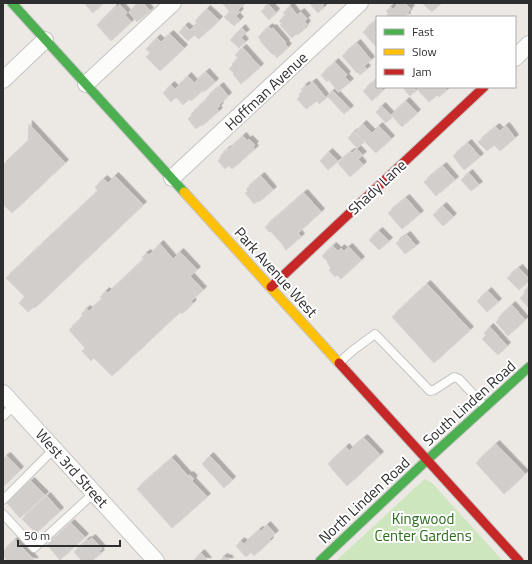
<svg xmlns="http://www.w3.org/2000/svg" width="532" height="564" viewBox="0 0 532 564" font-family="'Titillium Web',sans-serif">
<defs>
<filter id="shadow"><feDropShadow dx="3.5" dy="-3.5" stdDeviation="0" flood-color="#0004"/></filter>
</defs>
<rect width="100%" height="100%" fill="#ece8e4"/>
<path fill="#cee6be" d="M425 479 432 483 503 561H336L417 486Z"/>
<path fill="#d1cecb" stroke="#d7d4d0" filter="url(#shadow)" d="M84 3H103L93 13Z
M138 3H143L150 11 137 22 129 12Z
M222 3H245L238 10 240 12 236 16 240 20 234 26 224 17 230 12Z
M309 3H325L322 6 324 7 318 13Z
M398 3H405L411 9 408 11 409 12 406 15 407 17H388L387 15 388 13 386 11 391 7 393 9 398 4Z
M422 3H437L439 5 432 12Z
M120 5 127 13 125 15 131 22 111 41 97 25 116 6 117 7Z
M269 5 276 12 269 20 261 11Z
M290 6 297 15 301 12 307 19 304 21 307 24 304 28V29L298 35 296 34 292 38 280 25 282 24 279 21 286 15 283 13Z
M207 9 219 20 207 32 195 21Z
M375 21 377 22V48L363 32Z
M197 23 206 32 199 39 194 35 188 41 179 32 185 26 190 30Z
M269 27 271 29 273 28 286 43 285 44 288 47 277 58 274 54 273 55 260 41 261 40 258 37Z
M242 28 246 33 241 37 237 33Z
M237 33 245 42 239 48 230 40Z
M170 34 184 48 160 71 146 57 150 53 146 49 157 38 161 42Z
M357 43 371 60 364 66 367 69 360 75 358 72 357 73 342 56Z
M243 48 260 67 241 84 233 74 234 73 229 69 233 65 232 64 238 58 235 55Z
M335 62 347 75 345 77 350 82 338 92 329 80 327 82 321 75Z
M206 72 215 82 204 92 203 90 191 101 189 99 183 105 176 97 171 102 163 93 171 85 175 89 188 76 194 83Z
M375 81 377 83V87H380L383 90 372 101 363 91Z
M313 82 326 98 319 104 317 101 306 109 297 99 300 96 299 94 303 91 301 89 306 85 307 87Z
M220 86 228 96 219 105 220 106 217 109 219 111 202 126 201 125 196 129 188 119 192 115 191 114 207 99 206 98Z
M402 87H413L416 91 410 96Z
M419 87H444L447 90 439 97 437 95 429 102 417 89Z
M333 91 350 109 344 114 327 96Z
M406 101 417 113 402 127 391 115Z
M382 106 392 117 386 123 376 112Z
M29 124 65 163 12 213 3 204V165L28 141Z
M363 124 372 133 379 126 391 139 376 153 355 132Z
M506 126 515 138 500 151 494 145 487 151 478 142 496 127 500 131Z
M354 132 364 142 357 148 348 138Z
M243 136 247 141 249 139 255 145 253 147 255 149 232 169 229 166 225 169 218 161 221 157 220 156 228 149V150Z
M468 143 480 157 464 170 453 156Z
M357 149 363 155 358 159 363 165 350 177 338 163 351 152 352 153Z
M329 152 338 161 328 170 320 161Z
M443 166 455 180 436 196 424 182Z
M469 173 479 185 471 191 461 180Z
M115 176 143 205 35 308 34 307 28 312 19 303 25 297 6 278 98 191 95 187 104 179 108 183Z
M261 176 273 190 259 202 258 201 254 204 245 193 248 191 246 189Z
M304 193 321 212 298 233 301 237 286 250 283 246V245L270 231 269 232 265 227Z
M406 198 420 214 402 229 388 213Z
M443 206 453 217 443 226 433 215Z
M379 231 389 241 379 250 369 240Z
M407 235 416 246 405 254 396 243Z
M160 244 173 259 180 252 197 270 190 276 203 290 191 301 193 303 182 314 180 312 112 376 94 358 91 361 82 351 85 348 69 330 83 316 81 314 87 309 89 311 102 299 100 297 106 291 108 293 144 259 142 257 147 253 149 255Z
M333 246 338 251 341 248 344 251 349 247 361 260 341 279 337 275 335 277 329 270 331 268 327 263 328 262 322 256Z
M519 268 529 279V281L519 290 507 278Z
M427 284 470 330 434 363 392 317Z
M529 286V308L520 298 526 293 524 291Z
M488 291 498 302 487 312 477 301Z
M512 305 525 320 508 336 496 322 499 319 498 318Z
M490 327 507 346 498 355 482 339 486 335 484 333Z
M364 438 380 455 347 486 331 468H332L328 464 346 447 349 451Z
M496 444 525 474 504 494 476 463Z
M7 456 20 470 3 487V459Z
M210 456 232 480 224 488 202 464Z
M172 458 188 476 190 475 194 479 192 481 207 497 172 528 137 489Z
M31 481 45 495 20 518 7 503Z
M47 496 60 511 36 533 22 519Z
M71 523 85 537 60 560 47 545Z
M267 525 275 534 269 539 270 541 254 556 251 552 246 557 236 546 241 541 244 544 259 530 261 531Z
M92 538 102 549 99 552 101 553 92 561 91 560 90 561H82L74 552 87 540 88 541Z
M15 540 35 561H8L3 556V551Z
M201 553 208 561H193Z
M224 557 227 559 228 558 230 561H219Z"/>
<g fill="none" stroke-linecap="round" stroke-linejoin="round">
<defs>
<path id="lane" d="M339 363 352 351 375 334 430 391 434 390 454 377 459 379 485 407
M3 416 14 406
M3 500 54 449
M3 514 34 548 94 493"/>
<path id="street" d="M515 58 529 44
M3 80 45 40
M86 84 173 3
M172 178 360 3
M3 393 156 561"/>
<path id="fast" d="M12 3 184 192
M320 561 427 460 529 367"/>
<path id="slow" d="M184 192 339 363"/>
<path id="jam" d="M271 287 484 87
M339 363 519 561"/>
</defs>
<use href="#lane" stroke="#c5c4c5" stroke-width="10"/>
<use href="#street" stroke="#c5c4c5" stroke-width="18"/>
<use href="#fast" stroke="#c5c4c5" stroke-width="11"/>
<use href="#slow" stroke="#c5c4c5" stroke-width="11"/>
<use href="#jam" stroke="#c5c4c5" stroke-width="11"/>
<use href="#lane" stroke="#fcfcfb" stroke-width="8"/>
<use href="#street" stroke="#fcfcfb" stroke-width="16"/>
<use href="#fast" stroke="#4caf50" stroke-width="9"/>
<use href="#slow" stroke="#ffc107" stroke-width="9"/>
<use href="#jam" stroke="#c62828" stroke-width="9"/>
</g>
<g text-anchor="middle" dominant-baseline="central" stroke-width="4" stroke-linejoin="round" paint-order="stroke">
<g font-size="15" fill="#2e2e2e" stroke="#fff">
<text transform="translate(266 91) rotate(-43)">Hoffman Avenue</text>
<text transform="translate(377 187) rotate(-43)">Shady Lane</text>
<text transform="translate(276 272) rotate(48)">Park Avenue West</text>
<text transform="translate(469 403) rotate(-42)">South Linden Road</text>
<text transform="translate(72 468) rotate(48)">West 3rd Street</text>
<text transform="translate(364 500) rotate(-43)">North Linden Road</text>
</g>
<g font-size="15" fill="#2c6e1b" stroke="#fff">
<text x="423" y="518">Kingwood<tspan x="423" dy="17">Center Gardens</tspan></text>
</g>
</g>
<rect width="532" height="564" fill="none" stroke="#2e2e2e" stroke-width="8"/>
<rect x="376" y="16" width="140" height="72" fill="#ffffff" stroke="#ababab"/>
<rect x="384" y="29" width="20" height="6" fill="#4caf50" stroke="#ababab"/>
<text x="412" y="36" font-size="12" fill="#2e2e2e">Fast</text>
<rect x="384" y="49" width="20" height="6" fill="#ffc107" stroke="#ababab"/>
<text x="412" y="56" font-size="12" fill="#2e2e2e">Slow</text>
<rect x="384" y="69" width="20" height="6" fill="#c62828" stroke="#ababab"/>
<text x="412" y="76" font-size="12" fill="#2e2e2e">Jam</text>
<path d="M18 540v6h102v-6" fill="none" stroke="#2e2e2e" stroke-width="2"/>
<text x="24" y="540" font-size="12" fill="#2e2e2e" stroke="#ffffff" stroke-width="3" paint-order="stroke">50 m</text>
</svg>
